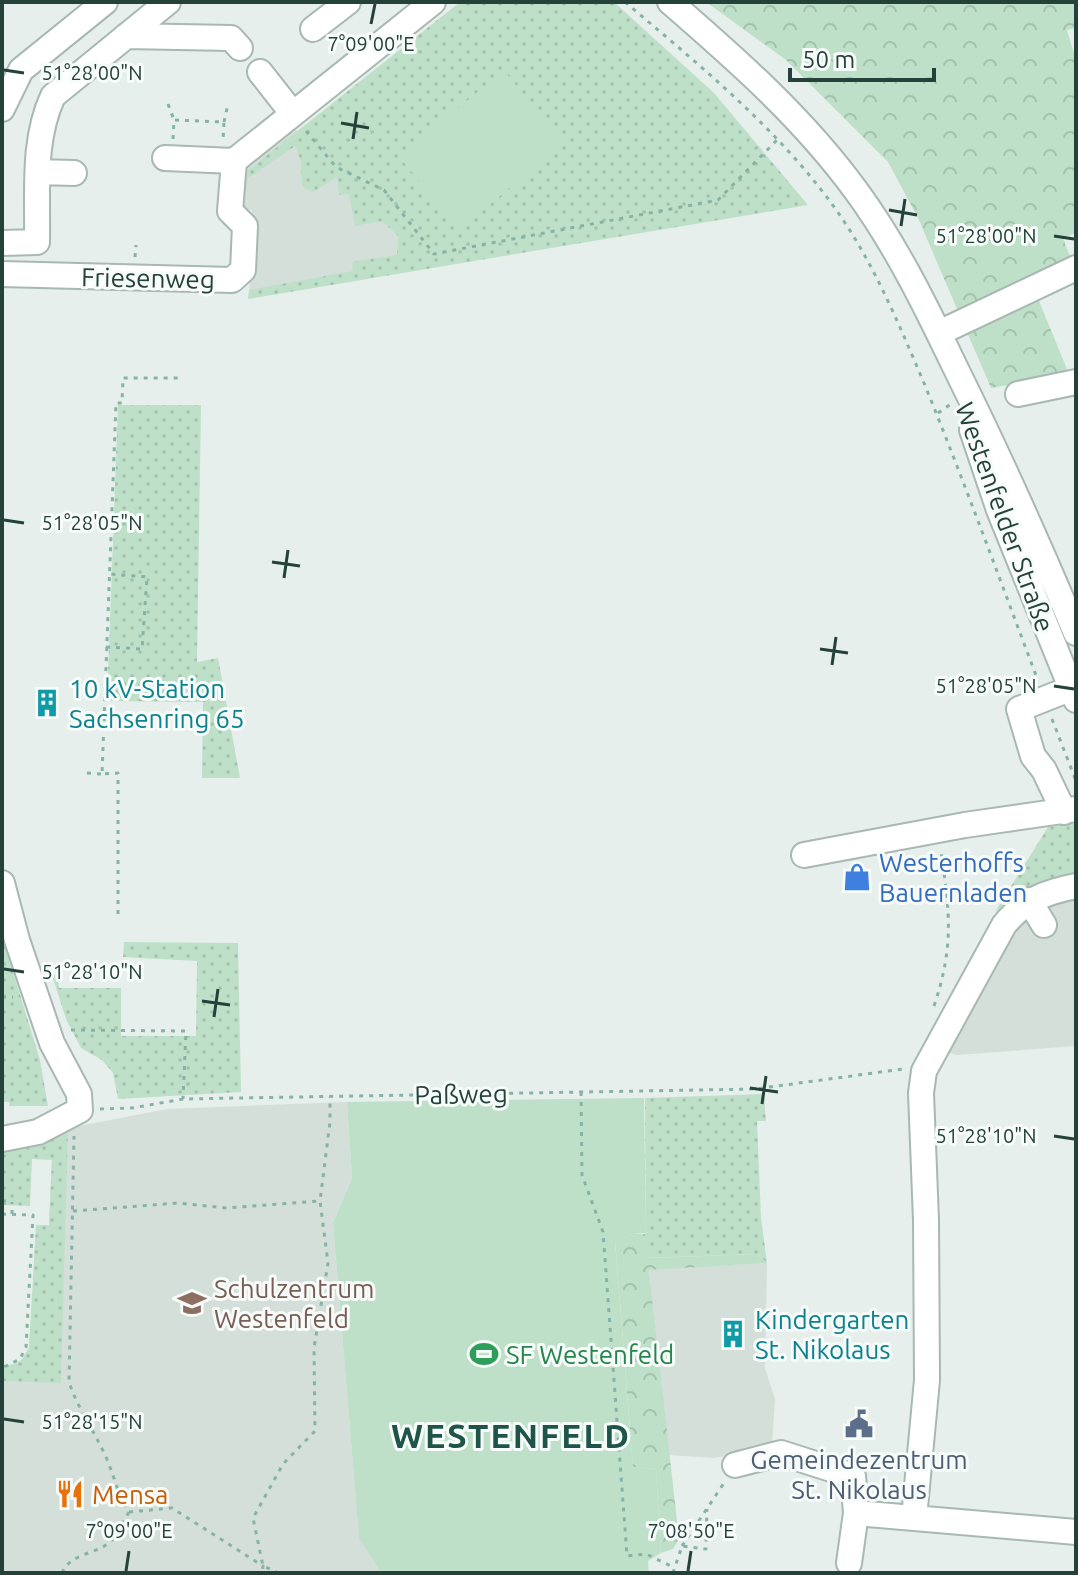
<svg xmlns="http://www.w3.org/2000/svg" width="1078" height="1575" viewBox="0 0 1078 1575" font-family="Ubuntu,sans-serif">
<defs>
<pattern id="green-dots" width="8" height="8" patternUnits="userSpaceOnUse" patternTransform="scale(2)"><rect width="8" height="8" fill="#bfe0c8"/><path d="M2 2h.1M6 6h.1" fill="none" stroke="#a4c1ad" stroke-width="1.8" stroke-linecap="round"/></pattern>
<pattern id="forest-crowns" width="20" height="18" patternUnits="userSpaceOnUse" patternTransform="scale(2)"><rect width="20" height="18" fill="#bfe0c8"/><path d="M2 6a3 3 0 1 1 6 0M12 15a3 3 0 1 1 6 0" fill="none" stroke="#a4c1ad"/></pattern>
</defs>
<rect width="100%" height="100%" fill="#e6efeb"/>
<path fill="#d4dfda" d="M290 127 303 133 429 253 249 298 252 210 238 209 239 169Z
M1076 897V1046L957 1055 942 1051 1011 928 1028 912Z
M347 1102 352 1178 333 1223 359 1537 381 1573H2V1381L42 1382 53 1131 167 1109Z
M767 1263 765 1368 775 1399 772 1447 714 1458 668 1455 649 1269Z"/>
<path fill="url(#green-dots)" d="M460 2H614L714 93 808 205 248 299 249 290 353 271 352 262 397 255 398 236 382 221 355 226 349 194 339 195 337 177 313 192 302 186 301 161 295 146 247 179 242 175Z
M118 405H201L197 662 218 658 240 778H202L203 702 107 701Z
M1076 823V877L1031 886 995 912 1048 827Z
M2 936 40 1060 48 1106H9V1102H2Z
M124 942 238 943 241 1092 118 1099 113 1073 102 1060 81 1048 66 1019 52 975H58L59 988H121V1036H196L197 961 123 957Z
M764 1094 766 1121H757L761 1218 767 1263 757 1254 646 1258 645 1098Z
M52 1119 68 1128 61 1383 2 1381V1365C18 1366 22 1361 29 1347L36 1225H49L52 1160 32 1159 30 1206 2 1205V1126Z"/>
<path fill="url(#forest-crowns)" d="M706 2H1076V28L1067 30 1076 60V233L1063 238 1072 262 1030 279 1069 374 991 388 918 218 888 162 786 60Z
M632 1234H646L647 1258 757 1254 767 1263 649 1270 679 1539 673 1549 661 1553 656 1469 633 1467 615 1240Z"/>
<path fill="#bfe0c8" d="M500 74H507L561 141 560 147 463 226H455L402 160V153Z
M644 1098 646 1233 632 1234 615 1241 633 1467 656 1469 661 1553 648 1561 649 1573H381L359 1538 333 1223 352 1178 347 1102Z"/>
<g fill="none" stroke-linecap="round" stroke-linejoin="round">
<defs>
<path id="minor" d="M670 2C738 61 804 119 857 192 898 248 928 311 958 373 1000 458 1039 545 1076 633
M313 29 348 2
M126 36 231 38 240 48
M260 72 293 114
M2 109 21 70 105 2
M165 158 234 161
M38 172 74 173
M2 243 37 242C38 193 32 141 53 96L168 2
M2 274 232 280 243 270 245 226 230 211 234 161 433 2
M939 333 1076 268
M1018 394 1076 382
M972 430 999 510 1076 700
M1064 812 1044 770 1033 756 1019 709 1072 688
M804 855 965 825 1076 809
M2 883 17 940 52 1043 79 1094 80 1110 38 1132 2 1139
M1029 900 1044 925
M735 1465 781 1453 853 1476 856 1513 849 1563
M856 1513 1076 1532
M914 1518 927 1380 926 1220 921 1093 924 1071 1004 925C1024 900 1046 892 1076 886"/>
</defs>
<use href="#minor" stroke="#a8b8b2" stroke-width="28"/>
<path stroke="#86b3a5" stroke-width="3" stroke-dasharray="4 6" stroke-linecap="butt" d="M625 2C697 63 772 124 829 200 871 256 897 320 924 383 964 481 1000 580 1037 678
M168 104 174 120
M224 122 228 104
M306 131 336 167 384 190 434 254 718 200 778 139
M173 139 174 120 224 122 223 141
M135 257 136 245
M938 413 951 404
M106 647 142 649 147 577 110 574
M1052 719 1076 781
M87 773 102 774
M118 914V773L102 774 116 403H122L123 378H179
M2 997H13
M934 1006C954 947 950 912 941 852
M71 1030 186 1031 183 1099
M581 1092 582 1175 603 1232 627 1556 646 1554 673 1567
M100 1109 132 1108 183 1099 755 1089 903 1069
M2 1201H6
M73 1211 178 1203 227 1208 320 1201
M2 1214 33 1215 26 1347 20 1359 2 1368
M12 1214V1202
M129 1512 172 1508 263 1566 262 1573
M682 1546 724 1483
M62 1573C71 1552 97 1555 111 1541 118 1533 123 1522 129 1512 117 1494 114 1474 105 1455 93 1429 78 1409 69 1382L74 1136
M279 1573 263 1566 253 1518 283 1464 315 1431 314 1348 328 1263 320 1201 330 1122V1097
M673 1573 682 1546 706 1549 707 1509"/>
<use href="#minor" stroke="#fff" stroke-width="24"/>
</g>
<path fill="none" stroke="#24423a" stroke-width="3" d="M371 24 375 4M4 70 24 73M341 123 369 128M353 139 357 112M889 210 917 215M901 226 905 199M1054 236 1074 239M4 520 24 523M272 562 300 566M284 578 288 550M820 649 848 653M832 665 836 637M1054 686 1074 689M4 969 24 972M202 1001 230 1005M214 1017 218 989M750 1088 778 1092M762 1104 766 1076M1054 1136 1074 1139M4 1419 24 1422M126 1571 129 1551M688 1571 691 1551"/>
<defs>
<symbol id="building-bare" viewBox="-9 -9 18 18"><path d="M-4-6H4V6H1V3H-1V6H-4ZM-2.5-4.3h1.7v1.8h-1.7ZM.8-4.3h1.7v1.8H.8ZM-2.5-1h1.7V.8h-1.7ZM.8-1h1.7V.8H.8Z" fill="#0f9aa8" stroke="#f7fbf9" stroke-width="2.5" paint-order="stroke"/></symbol>
<symbol id="shop-bare" viewBox="-9 -9 18 18"><path d="M-5-2.5h2.3a2.7 3.5 0 0 1 5.4 0H5L5.5 6h-11ZM-1.5-2.5h3a1.5 2.3 0 0 0-3 0Z" fill="#3f7fe0" stroke="#f7fbf9" stroke-width="2.5" paint-order="stroke"/></symbol>
<symbol id="school-bare" viewBox="-9 -9 18 18"><path d="M0-5L7-2L0 1L-7-2ZM-4 1L0 2.5L4 1V4Q0 6-4 4Z" fill="#8d6e63" stroke="#f7fbf9" stroke-width="2.5" paint-order="stroke"/></symbol>
<symbol id="stadium-bare" viewBox="-9 -9 18 18"><path d="M0-5a6.5 5 0 1 0 0 10a6.5 5 0 1 0 0-10ZM-3.5-1.8h7v3.6h-7Z" fill="#2e9e5b" stroke="#f7fbf9" stroke-width="2.5" paint-order="stroke"/></symbol>
<symbol id="civic-bare" viewBox="-9 -9 18 18"><path d="M-.6-6.5H3V-4.5H.6V-3L4-1V1h2V6H-6V1h2V-1L-.6-3ZM-1.2 2.5V6h2.4V2.5Z" fill="#5c6f8a" stroke="#f7fbf9" stroke-width="2.5" paint-order="stroke"/></symbol>
<symbol id="restaurant-bare" viewBox="-9 -9 18 18"><path d="M-5-6h1v4h1v-4h1v4h1v-4h1v5L-1.5 .5V6h-2V.5L-5-1ZM5-6V6H3V1.5H1.5Q1.5-4 5-6Z" fill="#e8710a" stroke="#f7fbf9" stroke-width="2.5" paint-order="stroke"/></symbol>
</defs>
<g fill-rule="evenodd">
<use href="#building-bare" x="27" y="683" width="40" height="40"/>
<use href="#shop-bare" x="837" y="857" width="40" height="40"/>
<use href="#school-bare" x="172" y="1283" width="40" height="40"/>
<use href="#building-bare" x="713" y="1314" width="40" height="40"/>
<use href="#stadium-bare" x="464" y="1334" width="40" height="40"/>
<use href="#civic-bare" x="839" y="1404" width="40" height="40"/>
<use href="#restaurant-bare" x="50" y="1474" width="40" height="40"/>
</g>
<g text-anchor="middle" dominant-baseline="central" stroke-width="6" stroke-linejoin="round" paint-order="stroke">
<g font-size="26" fill="#24423a" stroke="#f7fbf9">
<text transform="translate(148 278) rotate(1)">Friesenweg</text>
<text transform="translate(1005 517) rotate(70)">Westenfelder Straße</text>
<text transform="translate(461 1094) rotate(-1)">Paßweg</text>
</g>
<g font-size="26" fill="#0d838f" stroke="#f7fbf9" text-anchor="start">
<text x="69" y="688">10 kV-Station<tspan x="69" dy="30">Sachsenring 65</tspan></text>
<text x="755" y="1319">Kindergarten<tspan x="755" dy="30">St. Nikolaus</tspan></text>
</g>
<g font-size="26" fill="#366cbe" stroke="#f7fbf9" text-anchor="start">
<text x="879" y="862">Westerhoffs<tspan x="879" dy="30">Bauernladen</tspan></text>
</g>
<g font-size="26" fill="#785e54" stroke="#f7fbf9" text-anchor="start">
<text x="214" y="1288">Schulzentrum<tspan x="214" dy="30">Westenfeld</tspan></text>
</g>
<g font-size="26" fill="#27864d" stroke="#f7fbf9" text-anchor="start">
<text x="506" y="1354">SF Westenfeld</text>
</g>
<g font-size="26" fill="#4e5e75" stroke="#f7fbf9">
<text x="859" y="1459">Gemeindezentrum<tspan x="859" dy="30">St. Nikolaus</tspan></text>
</g>
<g font-size="26" fill="#c56008" stroke="#f7fbf9" text-anchor="start">
<text x="92" y="1494">Mensa</text>
</g>
<g font-size="34" font-weight="bold" letter-spacing="2" fill="#1f5548" stroke="#f7fbf9">
<text x="511" y="1435">WESTENFELD</text>
</g>
</g>
<g font-size="20" text-anchor="middle" fill="#24423a" stroke="#f7fbf9" stroke-width="6" stroke-linejoin="round" paint-order="stroke">
<text x="371" y="51">7°09'00"E</text>
<text x="92" y="80">51°28'00"N</text>
<text x="986" y="243">51°28'00"N</text>
<text x="92" y="530">51°28'05"N</text>
<text x="986" y="693">51°28'05"N</text>
<text x="92" y="979">51°28'10"N</text>
<text x="986" y="1143">51°28'10"N</text>
<text x="92" y="1429">51°28'15"N</text>
<text x="129" y="1538">7°09'00"E</text>
<text x="691" y="1538">7°08'50"E</text>
</g>
<rect width="1078" height="1575" fill="none" stroke="#24423a" stroke-width="8"/>
<path d="M790 68v12h144v-12" fill="none" stroke="#24423a" stroke-width="4"/>
<text x="802" y="68" font-size="24" fill="#24423a" stroke="#f7fbf9" stroke-width="6" paint-order="stroke">50 m</text>
</svg>
